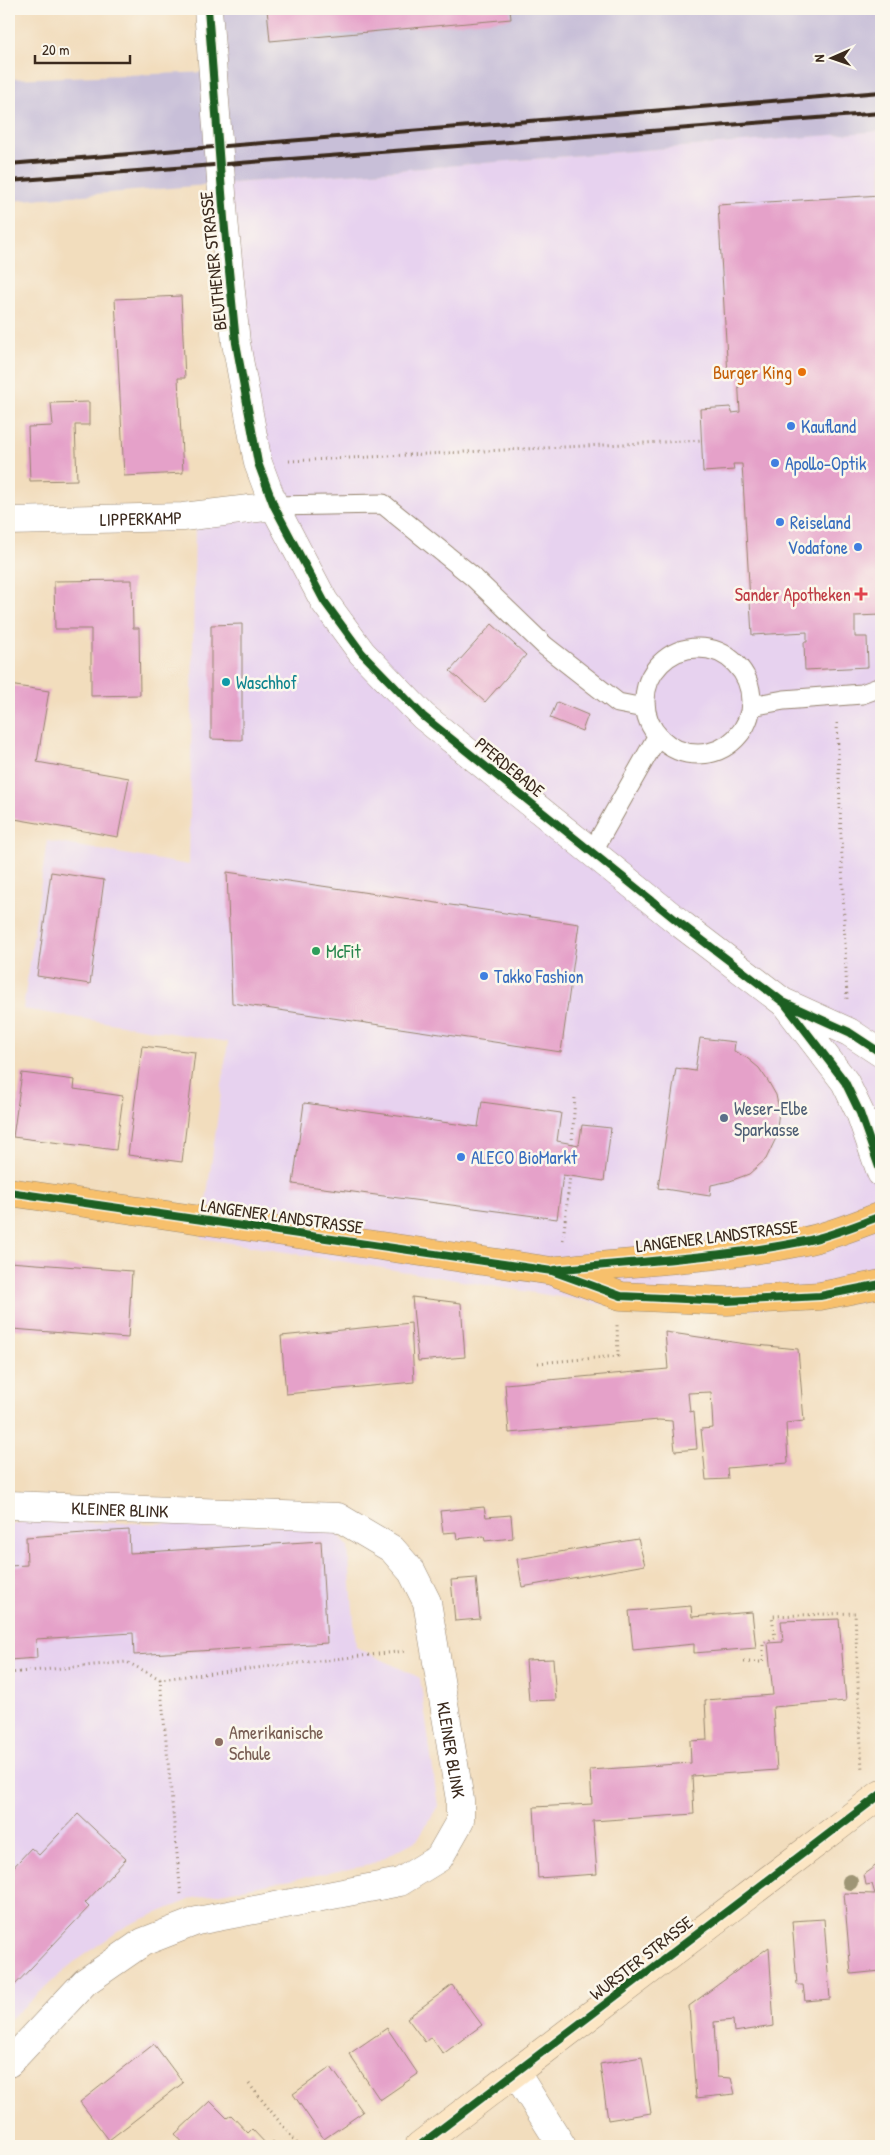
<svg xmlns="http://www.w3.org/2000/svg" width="890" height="2155" viewBox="0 0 890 2155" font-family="'Patrick Hand',sans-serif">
<rect width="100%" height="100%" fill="#fbf7ec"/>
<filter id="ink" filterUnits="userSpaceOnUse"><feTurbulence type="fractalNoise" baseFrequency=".02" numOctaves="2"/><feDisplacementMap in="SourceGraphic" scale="10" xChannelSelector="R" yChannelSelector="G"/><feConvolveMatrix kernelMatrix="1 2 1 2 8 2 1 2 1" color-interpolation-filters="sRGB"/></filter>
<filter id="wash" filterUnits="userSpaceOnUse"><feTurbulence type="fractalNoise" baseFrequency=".0096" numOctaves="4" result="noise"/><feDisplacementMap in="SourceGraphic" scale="20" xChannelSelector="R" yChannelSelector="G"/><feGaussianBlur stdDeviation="1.12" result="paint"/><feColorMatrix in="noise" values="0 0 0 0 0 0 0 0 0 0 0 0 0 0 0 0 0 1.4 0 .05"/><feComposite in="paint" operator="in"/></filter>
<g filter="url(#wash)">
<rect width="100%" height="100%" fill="#f2ddbd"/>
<path fill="#e7d2ef" d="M881 131V1301L730 1310 620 1307 201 1238 228 1042 23 1009 47 841 189 865 195 525 277 513 261 463 225 184Z
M25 1522 216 1524 334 1528 348 1547 356 1647 420 1678 438 1806 417 1840 370 1865 194 1898 126 1926 75 1961 9 2020V1524Z"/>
<path fill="#c8bfd8" d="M205 9H881V131L9 201V79L213 72Z"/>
<g id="blocks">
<path fill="#e5a1c9" d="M267 9H510L511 19 270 41Z
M881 195V615L855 616V637H867L868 667 805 670 804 642H807V632L752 635 742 464H733L734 470 703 472 700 409 731 407 732 413 740 412 738 375H728L718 205Z
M181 296 185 378H178L183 473 124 476 115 299Z
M89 402V425H75L77 480 30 481 28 427 53 426 51 403Z
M132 580 133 628H139L140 695 91 696V629H55L54 581Z
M242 624V740L211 739V625Z
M492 624 526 655 485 702 450 671Z
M9 685 49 691 37 762 129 778 118 837 9 818Z
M557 702 588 715 582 731 550 718Z
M51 872 104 880 90 984 37 976Z
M227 872 579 924 561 1052 232 1003Z
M700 1038 735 1042 734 1051 747 1058 759 1068 768 1081 776 1095 779 1110 776 1138 766 1159 749 1174 730 1181 711 1185 710 1196 658 1188 676 1068 695 1071Z
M142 1046 195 1052 182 1162 128 1155Z
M22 1073 75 1080 74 1089 123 1096 116 1150 13 1137Z
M482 1102 561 1113 557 1141 579 1145 582 1125 611 1128 604 1181 563 1175 557 1219 293 1184 304 1103 478 1127Z
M9 1262 132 1271 128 1338 12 1329V1322H9Z
M412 1297 461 1303 465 1357 418 1361Z
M411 1323 414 1382 286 1394 281 1336Z
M665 1332 746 1344 798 1349 804 1421 786 1423 788 1463 727 1468 728 1479 706 1480 701 1429 713 1428 711 1392 688 1393 690 1412 694 1411 697 1449 675 1451 672 1421 659 1420 509 1433 505 1384 668 1369Z
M484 1507 486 1517 511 1515 513 1538 485 1541 484 1536 457 1539 456 1532 443 1533 440 1511Z
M129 1530 130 1553 321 1541 327 1643 134 1655 133 1633 36 1639 37 1658 9 1660V1566L27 1565 26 1537Z
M638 1539 645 1565 522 1587 517 1559Z
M476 1578 480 1619 455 1621 451 1580Z
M691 1606 692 1617 752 1612 756 1648 694 1653V1644L633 1650 629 1611Z
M839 1619 846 1701 773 1707 777 1770 692 1776 694 1814 593 1821 597 1874 538 1878 534 1807 592 1804 590 1770 691 1763 690 1741 707 1740 705 1700 773 1695 768 1643 783 1642 781 1621Z
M553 1659 556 1700 529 1701 526 1660Z
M78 1814 126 1859 85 1903 89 1907 12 1988 9 1984V1872L31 1848 39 1855Z
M881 1862V1971L851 1974 844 1893 875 1894 872 1884 866 1885 864 1874Z
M824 1919 830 1999 805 2001 803 1985H797L792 1921Z
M769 1947 774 2026 734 2032 733 2020 714 2022 717 2077 731 2078 735 2094 696 2098 689 2006Z
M452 1985 482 2025 443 2054 431 2037 425 2042 407 2018Z
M387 2028 418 2074 380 2100 349 2054Z
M154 2044 183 2083 109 2140 80 2102Z
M642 2057 651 2113 608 2120 600 2064Z
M331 2067 363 2112 324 2139 293 2094Z
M210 2101 227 2118 231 2115 248 2133 252 2129 268 2146 273 2141 277 2146H186L175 2134Z"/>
</g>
</g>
<g filter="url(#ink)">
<use href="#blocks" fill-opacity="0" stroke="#96846e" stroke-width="1"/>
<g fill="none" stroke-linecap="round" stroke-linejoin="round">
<defs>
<path id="lane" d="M274 506 383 504 472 576 545 646 618 703 644 708
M645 701a53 53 0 1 1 106 0a53 53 0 1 1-106 0Z
M751 706 784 700 862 694 881 687
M592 852 657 737"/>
<g id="street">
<path d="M208 9 224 219 236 343 258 463 274 506 324 601 362 653 423 716 681 924 783 1002 849 1032 881 1053"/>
<path id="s1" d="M9 521 183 517 274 506"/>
<path d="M786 1005 845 1082 860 1113 881 1173"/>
<path id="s2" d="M9 1505 338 1517 392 1549 412 1572 427 1602 460 1800V1821L439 1858 400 1882 197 1921 143 1942 85 1982 9 2063"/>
<path d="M516 2073 562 2146"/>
</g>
<path id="secondary" d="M419 2146 881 1794"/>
<path id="primary" d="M9 1192 552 1271 621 1296 727 1301 820 1296 881 1284
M558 1270C640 1261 724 1258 805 1241 831 1236 856 1225 881 1216"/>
</defs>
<use href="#lane" stroke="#96846e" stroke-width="21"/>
<use href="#street" stroke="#96846e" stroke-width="29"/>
<use href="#secondary" stroke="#96846e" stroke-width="29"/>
<use href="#primary" stroke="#96846e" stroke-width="29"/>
<path stroke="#96846e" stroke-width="3" stroke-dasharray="1 4" stroke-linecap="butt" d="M289 461 702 440
M837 723 847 999
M572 1144 575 1097
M563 1240 570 1176
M538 1363 618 1356 617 1325
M744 1662H763V1643L775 1638 772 1616 855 1613 862 1771
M9 1673 127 1662 160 1679 405 1651
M160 1679 181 1895
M249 2084 299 2146"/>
<use href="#lane" stroke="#fff" stroke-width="19"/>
<use href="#street" stroke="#fff" stroke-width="28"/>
<use href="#secondary" stroke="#fce6c4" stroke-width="28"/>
<use href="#primary" stroke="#f7c06c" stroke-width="28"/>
<path stroke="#3b2a1e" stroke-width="4" d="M9 164 881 92
M9 181 881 113"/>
<defs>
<path id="cycleway" d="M208 9 224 219 236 343 258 463 274 506 324 601 362 653 423 716 681 924 783 1002 849 1032 881 1053
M785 1004 845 1082 860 1113 881 1173
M9 1192 552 1271 621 1296 727 1301 820 1296 881 1284
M554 1270C638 1261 723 1258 805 1241 831 1236 856 1225 881 1216
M419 2146 881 1794"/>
</defs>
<use href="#cycleway" stroke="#fbf7ec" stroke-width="11"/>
<use href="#cycleway" stroke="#1b5e20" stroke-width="8"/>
</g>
<circle fill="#9e9574" cx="850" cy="1882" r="8"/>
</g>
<circle fill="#e8710a" stroke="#fbf7ec" stroke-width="2" cx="802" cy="372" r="5"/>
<g fill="#3f7fe0" stroke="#fbf7ec" stroke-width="2">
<circle cx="791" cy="426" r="5"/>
<circle cx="775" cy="463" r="5"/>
<circle cx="780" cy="522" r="5"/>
<circle cx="858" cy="547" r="5"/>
<circle cx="484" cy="976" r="5"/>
<circle cx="461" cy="1157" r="5"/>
</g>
<path fill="#e0444e" stroke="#fbf7ec" stroke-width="2" d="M858.5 586.5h5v5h5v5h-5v5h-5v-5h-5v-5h5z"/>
<circle fill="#0f9aa8" stroke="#fbf7ec" stroke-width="2" cx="226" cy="682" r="5"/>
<circle fill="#2e9e5b" stroke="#fbf7ec" stroke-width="2" cx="316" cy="951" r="5"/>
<circle fill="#5c6f8a" stroke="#fbf7ec" stroke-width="2" cx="724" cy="1118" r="5"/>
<circle fill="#8d6e63" stroke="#fbf7ec" stroke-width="2" cx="219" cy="1742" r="5"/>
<g text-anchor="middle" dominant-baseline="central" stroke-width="5" stroke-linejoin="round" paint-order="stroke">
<g font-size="18" fill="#3b2a1e" stroke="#fbf7ec">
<text transform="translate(213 261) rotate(-96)">BEUTHENER STRASSE</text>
<text stroke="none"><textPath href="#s1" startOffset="132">LIPPERKAMP</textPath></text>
<text transform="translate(510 767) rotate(39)">PFERDEBADE</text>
<text transform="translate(282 1216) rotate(8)">LANGENER LANDSTRASSE</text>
<text transform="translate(717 1236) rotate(-7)">LANGENER LANDSTRASSE</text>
<text stroke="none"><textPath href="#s2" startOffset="111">KLEINER BLINK</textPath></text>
<text stroke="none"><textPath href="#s2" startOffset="606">KLEINER BLINK</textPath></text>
<text transform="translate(641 1958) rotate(-38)">WURSTER STRASSE</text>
</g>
<g font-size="18" fill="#c56008" stroke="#fbf7ec" text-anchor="end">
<text x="792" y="372">Burger King</text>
</g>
<g font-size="18" fill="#366cbe" stroke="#fbf7ec" text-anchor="start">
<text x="801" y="426">Kaufland</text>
<text x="785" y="463">Apollo-Optik</text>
<text x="790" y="522">Reiseland</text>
<text x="848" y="547" text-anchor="end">Vodafone</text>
<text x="494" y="976">Takko Fashion</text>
<text x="471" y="1157">ALECO BioMarkt</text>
</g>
<g font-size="18" fill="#be3a42" stroke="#fbf7ec" text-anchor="end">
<text x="851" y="594">Sander Apotheken</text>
</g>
<g font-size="18" fill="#0d838f" stroke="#fbf7ec" text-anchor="start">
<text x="236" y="682">Waschhof</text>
</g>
<g font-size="18" fill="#27864d" stroke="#fbf7ec" text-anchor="start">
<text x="326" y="951">McFit</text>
</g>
<g font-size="18" fill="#4e5e75" stroke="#fbf7ec" text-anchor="start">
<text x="734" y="1108">Weser-Elbe<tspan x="734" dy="21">Sparkasse</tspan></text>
</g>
<g font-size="18" fill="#785e54" stroke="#fbf7ec" text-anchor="start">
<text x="229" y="1732">Amerikanische<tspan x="229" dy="21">Schule</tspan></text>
</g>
</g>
<rect width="890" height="2155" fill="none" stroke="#fbf7ec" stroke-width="30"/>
<g transform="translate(832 58) rotate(268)" stroke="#fbf7ec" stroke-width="4" paint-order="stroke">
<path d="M0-4L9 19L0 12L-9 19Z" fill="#3b2a1e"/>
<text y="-8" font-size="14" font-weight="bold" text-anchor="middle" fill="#3b2a1e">N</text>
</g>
<path d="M35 55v8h95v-8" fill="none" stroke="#3b2a1e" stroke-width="2.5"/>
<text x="42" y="55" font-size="15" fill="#3b2a1e" stroke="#fbf7ec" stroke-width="4" paint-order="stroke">20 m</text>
</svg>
